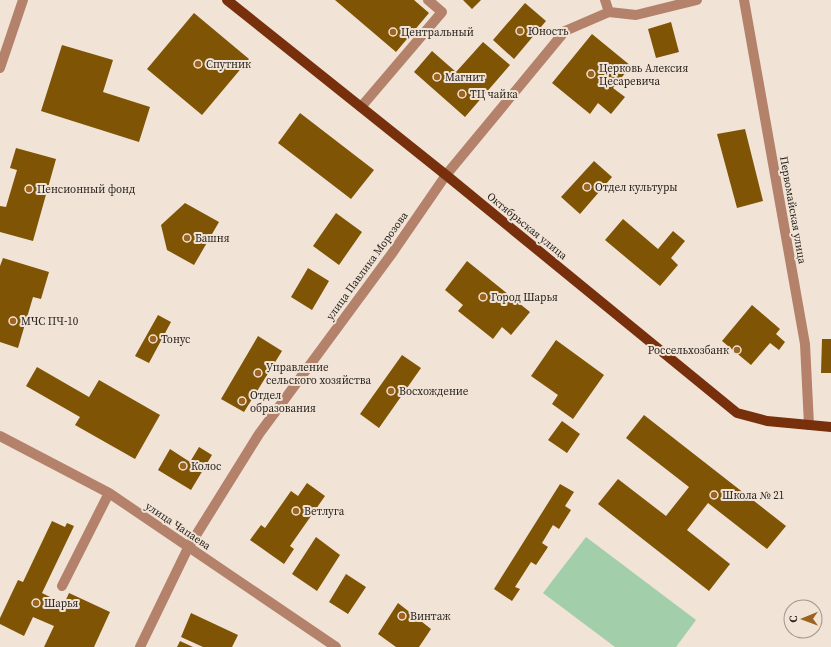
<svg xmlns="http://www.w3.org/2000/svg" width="831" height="647" viewBox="0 0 831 647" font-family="'Source Serif 4',serif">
<rect width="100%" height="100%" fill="#f1e3d6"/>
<path fill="#a3ceaa" d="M586 537 696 620 676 647H615L543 593Z"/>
<path fill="#7f5404" d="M335 0H414L429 13 396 52Z
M463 0H481L472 9Z
M525 3 546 21 514 59 493 40Z
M194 13 249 59 202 115 147 69Z
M671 22 679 52 656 58 648 29Z
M592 34 631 66 613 88 625 97 611 114 598 103 590 114 552 83Z
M483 42 510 65 465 117 414 72 432 51 456 72Z
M62 45 113 60 103 92 150 107 139 142 41 111Z
M300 113 374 170 351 199 278 143Z
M745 129 763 201 737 208 717 134Z
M16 148 56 159 33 241 0 232V206L6 207 17 170 10 168Z
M594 161 612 177 580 214 561 197Z
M185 203 219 222 194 265 167 250 161 225Z
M336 213 362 232 339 265 313 246Z
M623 219 658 249 673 231 685 241 671 258 678 265 660 286 605 240Z
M3 258 49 272 41 299 33 297 18 348 0 342V266Z
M467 261 530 312 511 335 502 327 493 339 458 311 463 305 445 290Z
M308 268 329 281 312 310 291 297Z
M752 305 780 329 776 334 785 342 779 350 770 343 751 365 722 341Z
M158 315 171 322 149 363 135 356Z
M258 336 282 351 244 412 221 399Z
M822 339H831V373H821Z
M556 340 604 375 573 419 552 404 558 395 531 376Z
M402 355 421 368 379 428 360 414Z
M37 367 89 397 99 380 160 415 135 459 75 425 80 417 26 386Z
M644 415 786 526 767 549 708 503 687 530 730 564 709 591 598 504 618 479 666 516 689 487 626 438Z
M562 421 580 434 567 453 548 440Z
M199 447 212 455 191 490 158 470 170 449 190 462Z
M307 483 325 496 290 546 294 549 284 564 250 540 261 525 265 528 291 491 298 496Z
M560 484 574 492 565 506 571 510 559 529 553 525 542 543 548 547 536 565 531 562 515 587 520 589 512 601 494 589Z
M52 521 65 527 67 523 74 526 42 593 64 604 69 593 110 612 94 647H44L54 626 33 617 24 636 0 624V618L18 580 23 582Z
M316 537 340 555 317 591 292 574Z
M346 574 366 587 348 614 329 602Z
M398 603 431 629 419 647H396L378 634Z
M191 613 238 635 232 647H203L181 637Z
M180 641 193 647H177Z"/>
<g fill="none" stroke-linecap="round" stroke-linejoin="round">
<path stroke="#b4816b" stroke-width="10" d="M605 0 609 12
M744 0 805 344 809 425
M0 68 23 0
M361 107 442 12 428 0
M0 436 109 493 336 647
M62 586 109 493
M140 647 188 548 259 434 393 252 446 175 565 31 609 12 636 15 697 0"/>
<path stroke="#77300b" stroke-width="10" d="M227 0 446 175 737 413 767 421 831 427"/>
</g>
<g fill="#9c6420" stroke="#f1e3d6" stroke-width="1.5">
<circle cx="520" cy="31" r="4"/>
<circle cx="393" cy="32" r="4"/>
<circle cx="198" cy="64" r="4"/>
<circle cx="591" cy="74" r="4"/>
<circle cx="437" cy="77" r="4"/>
<circle cx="462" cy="94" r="4"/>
<circle cx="587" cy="187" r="4"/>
<circle cx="29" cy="189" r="4"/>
<circle cx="187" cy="238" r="4"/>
<circle cx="483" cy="297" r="4"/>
<circle cx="13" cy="321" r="4"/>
<circle cx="153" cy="339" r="4"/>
<circle cx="737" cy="350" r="4"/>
<circle cx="258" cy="373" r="4"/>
<circle cx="391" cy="391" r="4"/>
<circle cx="242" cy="401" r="4"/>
<circle cx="183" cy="466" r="4"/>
<circle cx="714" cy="495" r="4"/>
<circle cx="296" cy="511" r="4"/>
<circle cx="36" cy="603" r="4"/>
<circle cx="402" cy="616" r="4"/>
</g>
<g text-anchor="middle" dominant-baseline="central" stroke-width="4" stroke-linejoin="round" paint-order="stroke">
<g font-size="11" fill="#28231e" stroke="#f1e3d6" text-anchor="start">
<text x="528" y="31">Юность</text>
<text x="401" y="32">Центральный</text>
<text x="206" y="64">Спутник</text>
<text x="599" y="68">Церковь Алексия<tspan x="599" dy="13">Цесаревича</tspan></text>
<text x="445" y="77">Магнит</text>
<text x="470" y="94">ТЦ чайка</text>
<text x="595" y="187">Отдел культуры</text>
<text x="37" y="189">Пенсионный фонд</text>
<text x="195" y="238">Башня</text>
<text x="491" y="297">Город Шарья</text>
<text x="21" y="321">МЧС ПЧ-10</text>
<text x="161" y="339">Тонус</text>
<text x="729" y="350" text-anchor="end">Россельхозбанк</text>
<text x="266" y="367">Управление<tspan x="266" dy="13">сельского хозяйства</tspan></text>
<text x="399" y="391">Восхождение</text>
<text x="250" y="395">Отдел<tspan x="250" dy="13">образования</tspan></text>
<text x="191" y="466">Колос</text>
<text x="722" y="495">Школа № 21</text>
<text x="304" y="511">Ветлуга</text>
<text x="44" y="603">Шарья</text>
<text x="410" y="616">Винтаж</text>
</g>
<g font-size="11" fill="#28231e" stroke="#f1e3d6">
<text transform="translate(793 210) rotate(80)">Первомайская улица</text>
<text transform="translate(527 226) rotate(39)">Октябрьская улица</text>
<text transform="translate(367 266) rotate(-54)">улица Павлика Морозова</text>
<text transform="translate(178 526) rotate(34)">улица Чапаева</text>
</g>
</g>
<g transform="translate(803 619) rotate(269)"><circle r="19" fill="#f1e3d6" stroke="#a1968c"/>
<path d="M0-3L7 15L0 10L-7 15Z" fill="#9c6420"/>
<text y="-6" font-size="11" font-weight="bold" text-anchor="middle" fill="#28231e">С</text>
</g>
</svg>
